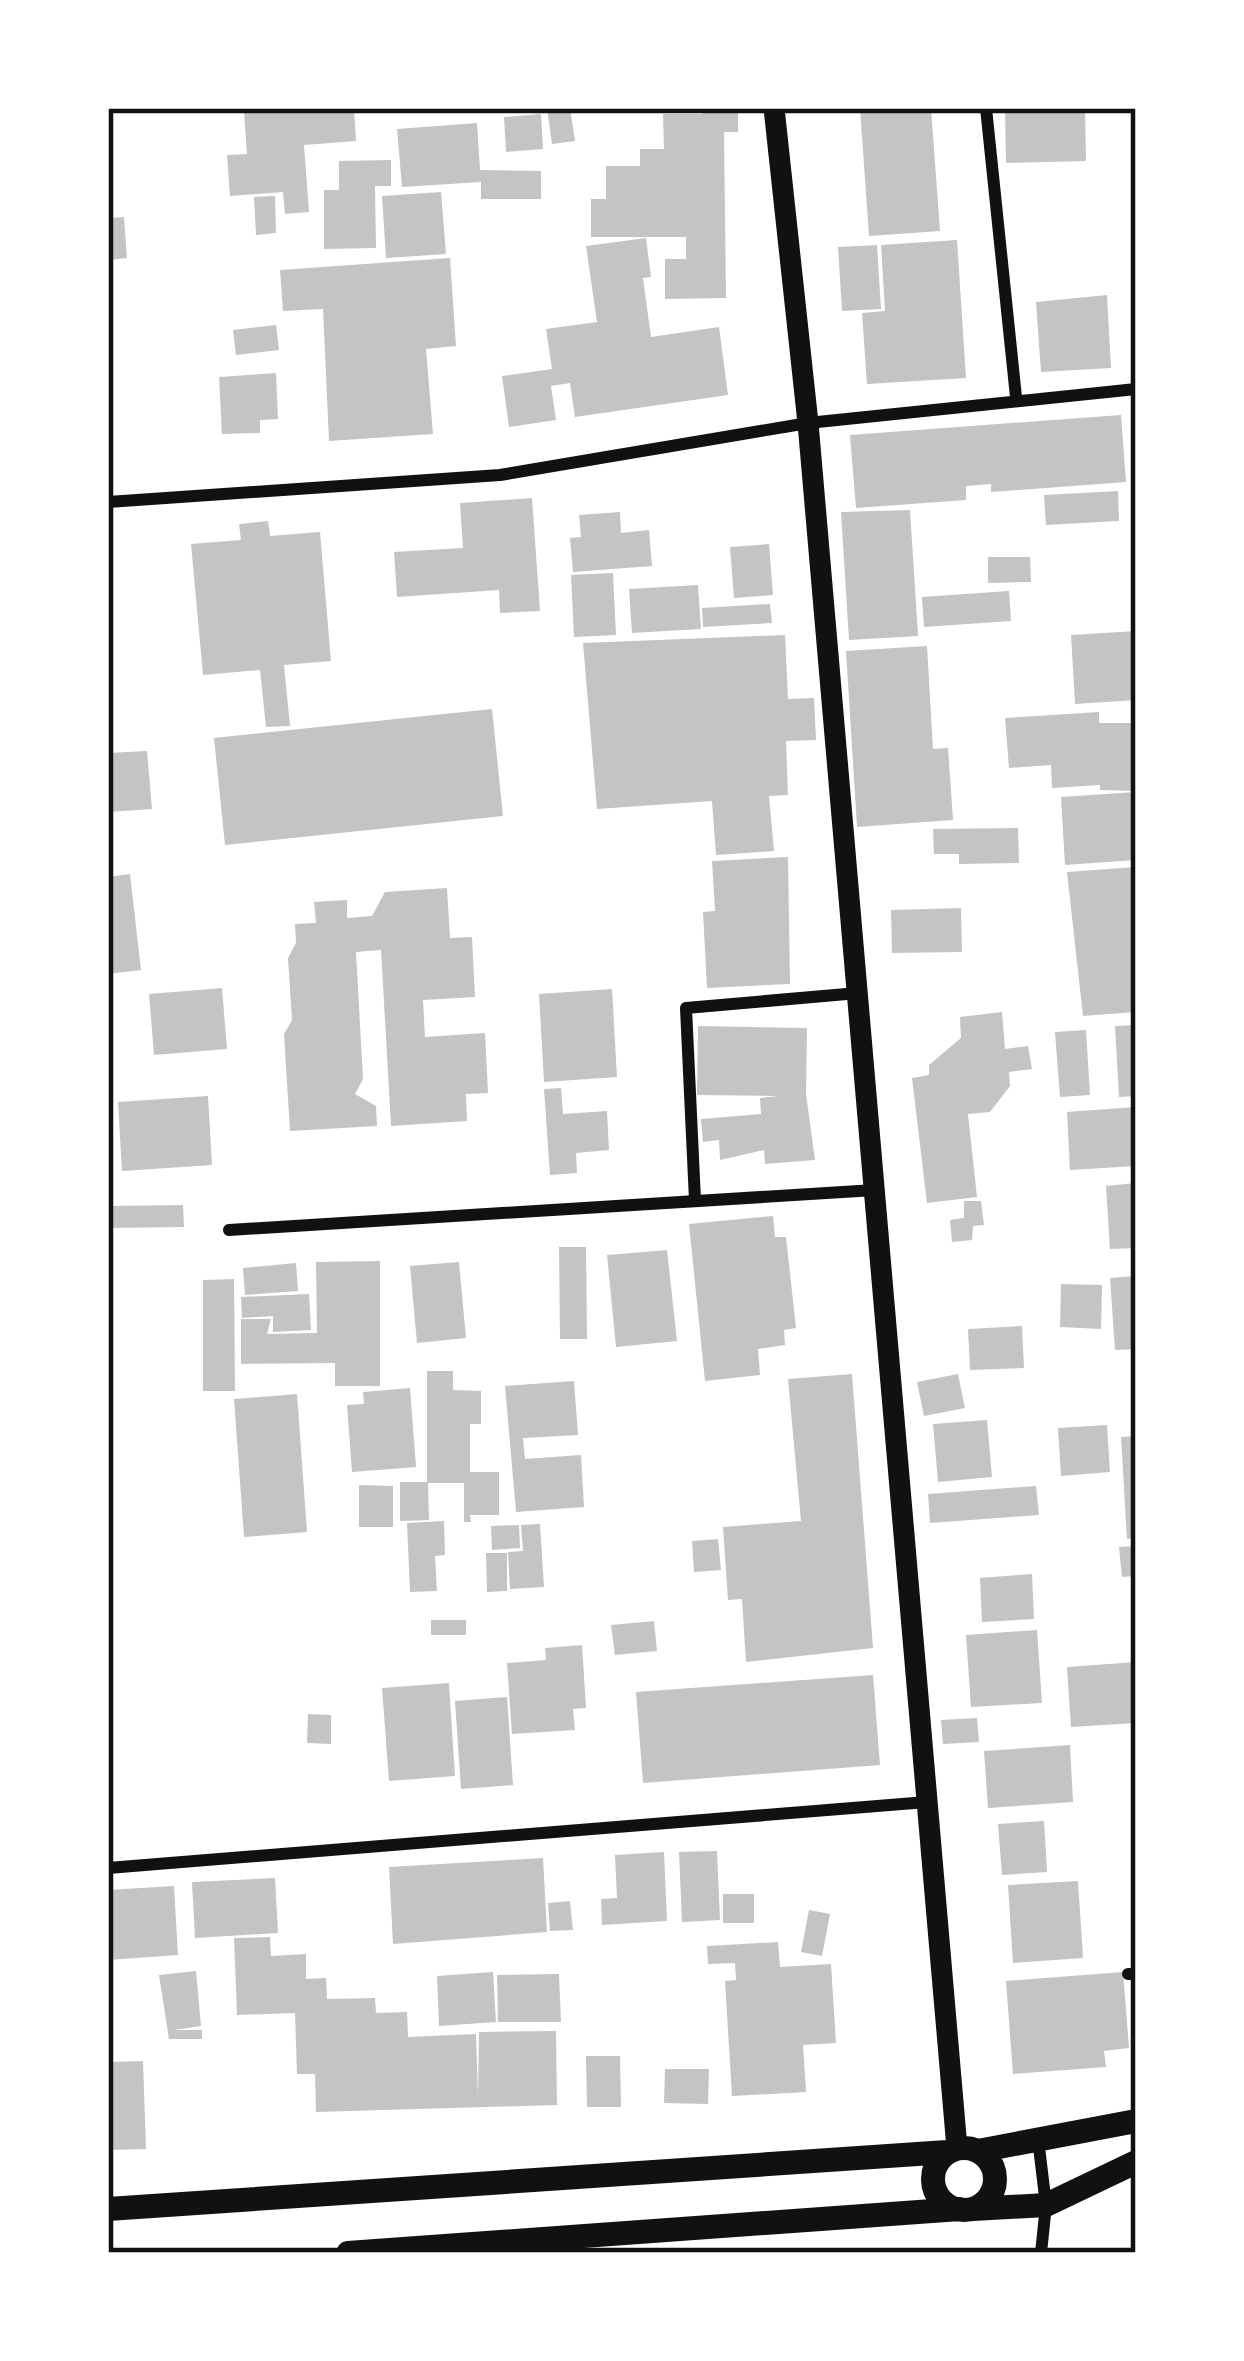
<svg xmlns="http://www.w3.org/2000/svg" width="1244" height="2361" viewBox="0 0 1244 2361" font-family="'Open Sans',sans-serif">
<rect width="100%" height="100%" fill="#fff"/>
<path fill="#c4c4c4" d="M288 108H354L356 141 304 145 309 212 285 214 283 192 230 196 227 155 247 154 244 112Z
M547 108H570L575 141 552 144Z
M703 108H738V132H724L726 298 665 299V259H686V237H591V199H606V166H640V149H664L663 114H703Z
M860 108H931L940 231 869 236Z
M1005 108H1085L1086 161 1006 163Z
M541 114 543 149 506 152 504 117Z
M477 123 480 170 541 171V199H481V182L402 187 397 129Z
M391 160V186H375L376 248 324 249V190H339V161Z
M441 192 446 254 386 258 382 196Z
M275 196 276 233 256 235 254 197Z
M124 217 127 258 108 260V218Z
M646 238 651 277 643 278 651 337 719 327 728 395 575 417 570 383 551 386 556 420 509 427 502 376 552 369 546 329 597 322 586 246Z
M957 240 966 378 867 384 862 313 885 311 881 245Z
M877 245 881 309 842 311 838 247Z
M450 258 456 346 426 349 433 434 329 441 323 309 283 311 280 270Z
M1107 295 1111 368 1041 372 1036 302Z
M276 325 279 350 236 355 233 330Z
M276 373 278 419 260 420V433L222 434 219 377Z
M1121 415 1126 482 991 492V484L966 486V500L856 508 850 435Z
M1118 491 1119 521 1046 525 1044 495Z
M532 498 540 611 500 613 499 590 397 597 394 552 463 548 460 503Z
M910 510 918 636 849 640 841 512Z
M620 512 621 533 649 530 652 566 573 572 570 538 581 537 579 515Z
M268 521 270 536 320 532 331 661 284 665 290 726 266 727 260 670 203 675 191 544 241 540 239 524Z
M769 544 773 595 734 598 730 547Z
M988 557H1030L1031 582 988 583Z
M613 573 616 635 574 637 571 575Z
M698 585 701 629 632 633 629 589Z
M1009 591 1011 621 924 627 922 597Z
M770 604 772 623 703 627 702 608Z
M1136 631V700L1075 704 1071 635Z
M785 635 788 699 814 698 816 740 786 741 788 795 769 796 774 851 716 855 712 801 597 809 583 643Z
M927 646 933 749 948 748 953 820 857 827 846 651Z
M492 709 503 816 225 845 214 738Z
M1099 712V723H1136V791L1100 790V785L1052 788 1051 765 1009 768 1005 718Z
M147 751 152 809 108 812V753Z
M1136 792V860L1065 865 1061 797Z
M1018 828 1019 863 959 864V854H934L933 829Z
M788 857 790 984 707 988 703 912 715 911 712 861Z
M1136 867V1012L1083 1016 1067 872Z
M130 874 141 970 108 974V877Z
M447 888 450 938 472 937 475 997 423 1000 425 1037 485 1033 488 1093 466 1094 467 1121 391 1126 381 950 356 952 363 1079 355 1094 376 1106 377 1126 290 1131 284 1034 292 1020 288 958 296 943 295 924 316 923 314 902 347 900V918L372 916 385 892Z
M961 908 962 952 892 953 891 910Z
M222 988 227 1049 154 1055 149 994Z
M612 989 617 1077 544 1082 539 994Z
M1002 1012 1005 1049 1028 1046 1032 1069 1009 1072 1010 1086 990 1112 968 1114 977 1197 927 1203 912 1078 929 1075V1065L961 1038 960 1017Z
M1136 1025V1096L1119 1097 1115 1026Z
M698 1026 807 1028 806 1094 815 1160 765 1164 764 1150 720 1160 719 1140 703 1142 701 1119 761 1114 760 1098 778 1096 697 1095Z
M1086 1030 1090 1095 1060 1097 1055 1032Z
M561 1088 563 1114 607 1111 609 1150 576 1153 577 1173 550 1175 544 1089Z
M208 1096 212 1165 122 1171 118 1102Z
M1136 1107V1166L1070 1170 1067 1112Z
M1136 1183V1248L1110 1249 1106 1186Z
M964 1201H981L984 1225 973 1226 972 1240 952 1242 950 1220 964 1218Z
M183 1205 184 1227 108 1228V1206Z
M773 1216 775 1237H786L796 1328 784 1330 785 1345 758 1349 760 1375 705 1381 689 1224Z
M559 1247H586L587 1339H560Z
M667 1250 677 1341 616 1347 607 1255Z
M380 1261V1386H335V1363L241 1364V1319H271L267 1334 317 1333 316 1262Z
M459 1262 466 1338 417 1343 410 1266Z
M296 1263 298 1291 245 1295 243 1268Z
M1136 1276V1349L1115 1350 1110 1278Z
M234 1279 235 1391H203V1280Z
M1061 1284 1102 1285 1101 1329 1060 1327Z
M309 1294 311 1330 273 1332V1316L242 1318 241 1297Z
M1022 1326 1024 1368 970 1370 968 1329Z
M427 1371H453V1390L481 1391V1424H470V1472H499V1515H470L471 1522H464V1483H428L429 1520 400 1521V1482H427Z
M852 1374 873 1648 746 1662 742 1599 728 1600 723 1527 801 1521 788 1379Z
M958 1374 965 1408 924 1416 917 1382Z
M574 1381 578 1435 523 1438 525 1459 581 1455 584 1507 516 1512 505 1386Z
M410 1388 416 1467 352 1472 347 1405 364 1404 363 1392Z
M297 1394 307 1532 244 1537 234 1399Z
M987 1420 992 1477 938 1482 933 1424Z
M1107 1425 1110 1472 1061 1476 1058 1428Z
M1136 1436V1538L1127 1539 1121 1437Z
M359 1485 393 1486V1527H359Z
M1036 1486 1039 1515 930 1523 928 1494Z
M444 1521 445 1555 435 1556 437 1591 410 1592 407 1523Z
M540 1524 544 1587 510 1589 508 1552 523 1551 521 1525Z
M519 1525 520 1548 492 1550 491 1526Z
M718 1539 721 1570 694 1572 692 1541Z
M1136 1546V1576L1122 1577 1119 1547Z
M486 1553H507V1591L487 1592Z
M1032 1574 1034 1619 982 1622 980 1578Z
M431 1620H466V1635H431Z
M654 1621 657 1651 615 1655 611 1625Z
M1037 1630 1042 1703 971 1707 966 1635Z
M582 1645 586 1708 573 1709 575 1730 512 1734 507 1663 546 1660 545 1648Z
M1136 1662V1723L1071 1727 1067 1667Z
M873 1675 880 1765 643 1783 636 1692Z
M449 1683 455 1776 389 1781 382 1688Z
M507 1697 513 1785 461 1789 455 1701Z
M308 1714 331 1715V1744L307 1743Z
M977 1718 979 1742 943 1744 941 1720Z
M1070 1745 1073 1802 988 1808 984 1751Z
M1044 1821 1047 1872 1002 1875 998 1824Z
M717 1851 720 1920 682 1922 679 1852Z
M664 1852 667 1921 602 1925 601 1899 617 1898 615 1855Z
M543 1858 547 1932 393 1944 389 1867Z
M275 1878 278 1933 195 1938 192 1882Z
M1078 1881 1083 1958 1013 1963 1008 1885Z
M174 1886 178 1955 108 1960V1890Z
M723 1894H754V1923H723Z
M570 1901 573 1930 550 1931 548 1903Z
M809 1910 830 1914 822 1956 801 1952Z
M270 1937 271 1956 306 1954V1979L326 1978 327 1999 375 1998 376 2013 407 2012 408 2037 476 2034 478 2097 479 2032 556 2031 557 2105 316 2112 315 2074H297L295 2013 237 2015 234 1938Z
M778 1942 780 1967 831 1964 836 2043 803 2045 806 2092 732 2096 725 1981 736 1980 735 1963 708 1964 707 1946Z
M196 1971 201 2026 173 2030H202V2039H169L159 1975Z
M493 1972 496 2022 439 2026 437 1976Z
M1123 1972 1129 2048 1104 2051 1106 2067 1013 2074 1006 1981Z
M559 1974 561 2022H498L497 1975Z
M586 2056H620L621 2107H587Z
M143 2061 146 2149 108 2150V2062Z
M665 2069H709L708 2104 664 2103Z"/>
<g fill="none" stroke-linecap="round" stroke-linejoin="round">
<path stroke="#111" stroke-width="12" d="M986 108 1016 397
M108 502 500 475 808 423 1136 389
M695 1200 686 1008 858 993
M229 1230 875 1190
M108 1868 927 1802
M1128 1974H1136
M1038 2139 1046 2205 1041 2253"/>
<path stroke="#111" stroke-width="21" d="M774 108 808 423 957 2148"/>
<path stroke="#111" stroke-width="24" d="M933 2179a31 31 0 1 1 62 0a31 31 0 1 1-62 0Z
M978 2151 1136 2121
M108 2209 947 2152
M973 2209 1046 2205 1136 2162
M348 2253 960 2209"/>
</g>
<rect width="1244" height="2361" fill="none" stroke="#ffffff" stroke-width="222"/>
<rect x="111" y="111" width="1022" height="2139" fill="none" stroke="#111" stroke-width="4.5"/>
</svg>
